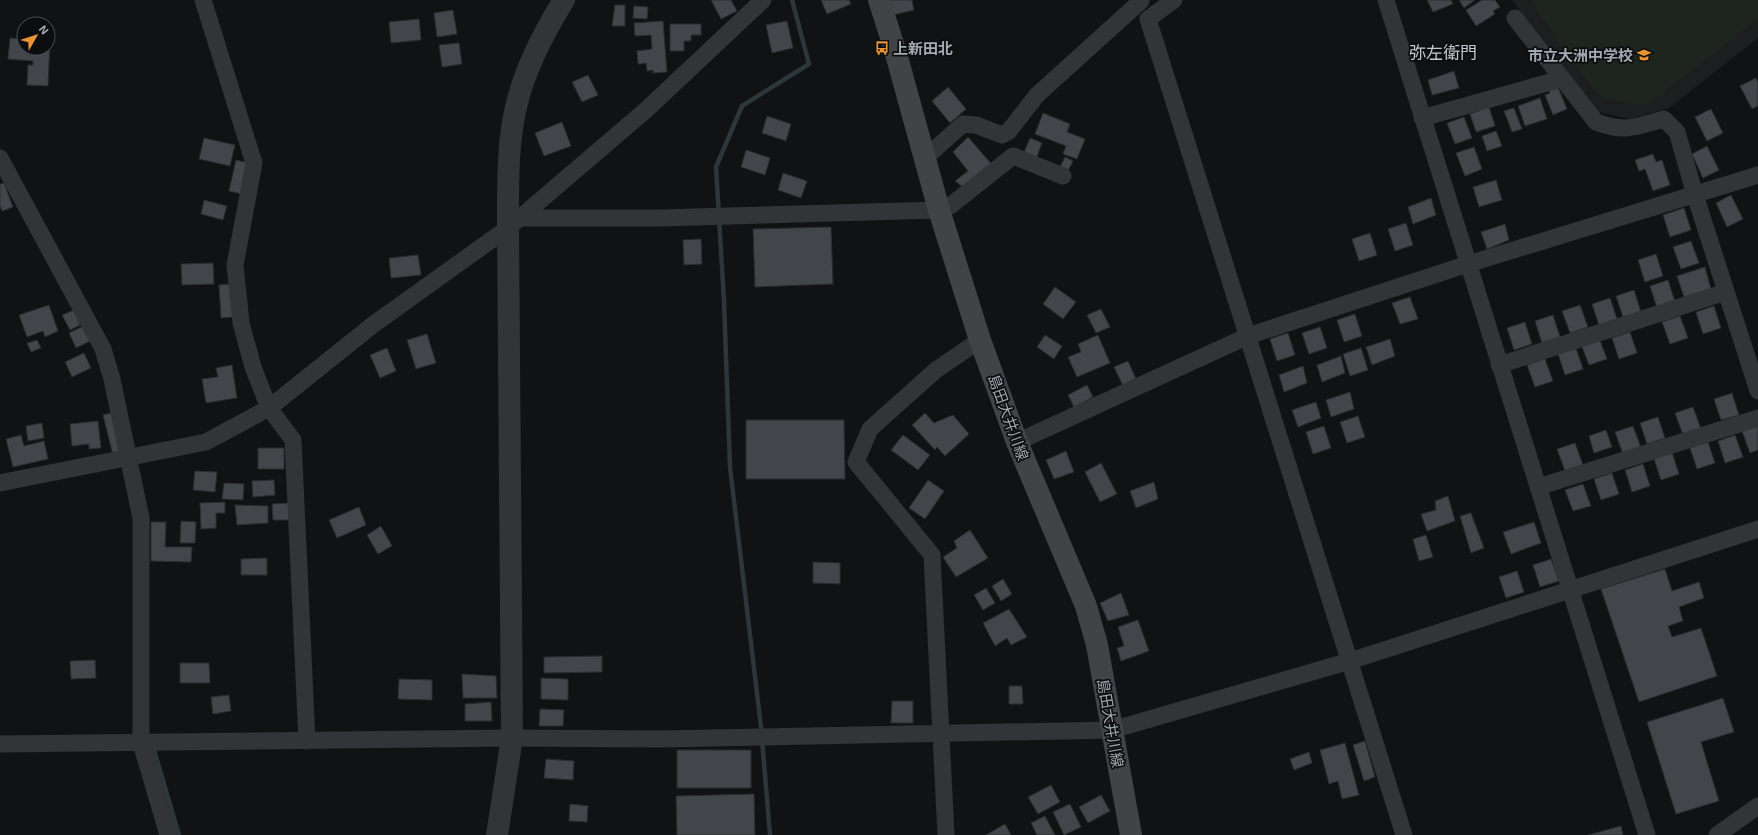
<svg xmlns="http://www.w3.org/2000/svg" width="1758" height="835" viewBox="0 0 1758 835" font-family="'Exo 2','Noto Sans JP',sans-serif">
<rect width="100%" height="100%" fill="#111213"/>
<path fill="#1d1e20" d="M1512 0H1758V38L1669 108 1630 119 1593 111Z"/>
<path fill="#1e251e" d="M1531 0H1758V19L1646 106 1601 97 1566 54Z"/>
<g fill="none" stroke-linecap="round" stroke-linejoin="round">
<path stroke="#2c363b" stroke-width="4.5" d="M154 750 179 835
M770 835 761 727 730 467 724 301 716 167 742 106 809 64 792 0"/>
</g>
<path fill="#424549" stroke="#2b2c2f" d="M711 0H731L737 11 721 19Z
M821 0H849L851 4 827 14Z
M890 0H912L914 10 893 15Z
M1427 0H1451L1453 4 1433 12Z
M1459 0H1475L1464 8Z
M1482 0H1495L1500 7 1493 11 1495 14 1476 26 1466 10Z
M615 5H625V26H612Z
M634 6 648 7 647 19 633 18Z
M453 10 457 34 437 37 434 13Z
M419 19 421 40 391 43 389 22Z
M663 21 667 72 653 73V70L647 71 646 63 638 64 637 51 652 49 651 35 635 36 634 23Z
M787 21 793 48 772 53 766 25Z
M670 24H701V35H691V41H684V51H670Z
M19 35H24V48H48V41H50L48 86 27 85 28 65H33V61L8 59 10 38 19 39Z
M459 43 462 64 442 67 439 45Z
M1454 71 1459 88 1432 95 1428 80Z
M588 75 598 95 582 102 572 82Z
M1756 78 1758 82V106L1752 109 1740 86Z
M1557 85 1567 109 1553 115 1545 95 1550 93 1548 88Z
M948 87 966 109 950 123 932 101Z
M1540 98 1547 119 1525 126 1518 106Z
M1489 107 1495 126 1476 132 1470 114Z
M1514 108 1522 129 1512 132 1504 111Z
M1711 109 1723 133 1707 141 1695 117Z
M1043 113 1070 124 1067 132 1085 139 1077 159 1063 154 1066 146 1035 134Z
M767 116 791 124 786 141 762 133Z
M1464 117 1472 138 1455 144 1447 123Z
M562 122 571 146 544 156 535 133Z
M1496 131 1502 146 1487 151 1482 136Z
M968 137 994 167 967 190 955 181 968 171 953 152Z
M204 138 235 145 230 166 199 159Z
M1030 138 1042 143 1036 159 1023 155Z
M1707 146 1719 170 1703 178 1692 154Z
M1474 147 1482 169 1465 176 1456 153Z
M746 150 770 158 765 175 741 167Z
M1653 154 1656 162 1662 160 1670 185 1653 191 1645 169 1639 171 1635 160Z
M1065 157 1073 161 1068 171 1060 167Z
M236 160 249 163 242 194 229 191Z
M783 173 807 181 801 198 778 190Z
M1496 180 1502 200 1479 207 1473 187Z
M4 183 13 207 2 211 0 206V184Z
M1731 195 1743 219 1727 227 1716 203Z
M1431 198 1436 215 1413 224 1408 207Z
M204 200 227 206 223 220 201 214Z
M1684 208 1691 230 1670 237 1663 215Z
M1406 223 1413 245 1395 251 1388 229Z
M1505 224 1509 240 1487 249 1481 232Z
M831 227 833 284 755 287 753 229Z
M1370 233 1377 255 1359 261 1352 239Z
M701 239 702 264 684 265 683 240Z
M1691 241 1699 263 1681 269 1673 247Z
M1656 254 1663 276 1645 282 1638 260Z
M418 255 421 275 391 278 389 258Z
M213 263 214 284 182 285 181 264Z
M1705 267 1711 289 1684 297 1677 276Z
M1668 280 1675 302 1657 308 1650 286Z
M231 284 233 317 221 318 219 285Z
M1055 287 1076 302 1063 319 1043 304Z
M1634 290 1641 312 1623 317 1616 296Z
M1410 297 1418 319 1400 324 1392 303Z
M1610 298 1617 319 1599 325 1592 304Z
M49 305 58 331 45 337 43 331 27 337 19 315Z
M1580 305 1588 327 1570 333 1562 311Z
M1714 306 1721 328 1703 334 1696 312Z
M1101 309 1110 327 1096 333 1087 315Z
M74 310 80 325 70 330 62 315Z
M1355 314 1362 336 1344 342 1337 320Z
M1553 315 1560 337 1542 343 1535 321Z
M1680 316 1688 338 1670 344 1662 322Z
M1525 322 1532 344 1514 350 1507 328Z
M83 326 90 341 76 348 69 333Z
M1320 327 1327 348 1309 354 1302 333Z
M1630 332 1637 353 1619 359 1612 338Z
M1288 333 1295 355 1277 361 1270 339Z
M427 334 436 363 416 369 407 340Z
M1045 335 1062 346 1054 359 1037 347Z
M1098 335 1110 363 1077 377 1068 357 1081 352 1078 344Z
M1599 338 1607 359 1589 365 1581 344Z
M1390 339 1395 356 1372 365 1366 347Z
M37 340 41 348 31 352 27 343Z
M387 348 396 371 380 378 370 355Z
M1361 348 1368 370 1350 376 1343 354Z
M1576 348 1583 369 1565 375 1558 354Z
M84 353 91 368 72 377 65 362Z
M1341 356 1345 373 1322 382 1317 365Z
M1545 359 1553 381 1535 387 1527 365Z
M1128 361 1136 379 1123 386 1114 367Z
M232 365 237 398 206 403 202 379 218 377 216 368Z
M1303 366 1307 383 1284 392 1279 375Z
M1087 385 1093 397 1074 407 1068 395Z
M1350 392 1354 409 1331 417 1326 400Z
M1732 393 1739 415 1721 420 1714 399Z
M1316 402 1321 418 1298 427 1292 410Z
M1693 407 1701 429 1683 435 1675 413Z
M115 412 125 453 113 455 103 415Z
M925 413 934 423 953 415 969 434 945 456 937 447 935 450 912 425Z
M1358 416 1365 437 1347 443 1340 422Z
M1658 417 1665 438 1647 444 1640 423Z
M746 420H844L845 479H746Z
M98 421 101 448 89 449V444L72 446 70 424Z
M42 423 44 438 28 441 26 426Z
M1324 426 1331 448 1313 454 1306 432Z
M1633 426 1641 448 1623 454 1615 432Z
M1758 426V450L1750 453 1742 431Z
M1606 430 1612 447 1594 453 1589 436Z
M21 435 24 446 44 441 48 459 13 467 6 439Z
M903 435 930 455 918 470 891 450Z
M1735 435 1743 457 1725 463 1718 441Z
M1708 442 1715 463 1697 469 1690 448Z
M1575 443 1583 465 1565 471 1557 449Z
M258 448H284V469H258Z
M1066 451 1074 472 1054 479 1046 460Z
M1672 452 1679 474 1661 480 1654 459Z
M1101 463 1117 494 1100 502 1085 472Z
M1643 464 1650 486 1632 492 1625 470Z
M195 471 217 472 215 492 193 490Z
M1612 473 1619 494 1601 500 1594 479Z
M274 480 275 495 253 497 252 481Z
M928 480 944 491 925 519 909 508Z
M1154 482 1158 499 1136 508 1130 491Z
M224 483 244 484 243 500 222 499Z
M1583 484 1591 506 1573 511 1565 490Z
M1448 496 1455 521 1427 531 1421 514 1436 510 1435 501Z
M225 502V513H216V528L201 529 200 503Z
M289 503 290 520H273L272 504Z
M235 505 268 506V523L237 525Z
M359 507 366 525 337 538 329 520Z
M1471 513 1484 548 1471 553 1460 516Z
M181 521 196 522 195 543H180Z
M151 522H166L165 547H192L191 562 151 561Z
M1534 522 1541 543 1511 554 1503 532Z
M381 526 392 546 378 554 367 535Z
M970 530 988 558 956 577 943 557 957 548 954 541Z
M1426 535 1433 557 1419 561 1413 539Z
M267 558V575H241V559Z
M1551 559 1559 581 1540 587 1533 565Z
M813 562 840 563V584L813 583Z
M1665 569 1672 591 1699 582 1704 598 1679 607 1683 621 1668 626 1672 637 1701 628 1717 676 1639 702 1601 589Z
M1517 571 1524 592 1506 598 1499 577Z
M1003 579 1012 594 1001 601 992 586Z
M986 588 995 603 983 610 974 595Z
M1121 593 1129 615 1108 621 1100 603Z
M1009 609 1027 637 1011 645 1007 638 995 646 983 623Z
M1138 620 1149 651 1121 661 1117 648 1124 646 1118 627Z
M602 656V672L544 673V657Z
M95 660 96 678 71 679 70 661Z
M180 663H209L210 683H180Z
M462 674 496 676 497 698H463Z
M541 678 568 679V700L541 699Z
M399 679 432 680V700L398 699Z
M1009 686H1022L1023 704H1009Z
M229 695 231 711 213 714 211 697Z
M1723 698 1734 732 1701 742 1719 801 1676 814 1647 722Z
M892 701H913V723H891Z
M491 702 492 721H465V704Z
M540 709 564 710 563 726H539Z
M1365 741 1375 777 1364 781 1353 745Z
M1345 743 1359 795 1342 799 1338 781 1329 784 1320 750Z
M677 750H751V788H677Z
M1309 752 1312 763 1294 770 1290 759Z
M546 759 574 761 573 780 544 778Z
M1051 785 1060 802 1038 814 1028 797Z
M754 794 755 835H677L676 796Z
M1101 795 1110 811 1088 823 1079 807Z
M570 804 588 806 587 822 569 821Z
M1070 804 1081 827 1064 835 1053 812Z
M1045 816 1055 835H1037L1031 823Z
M1005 824 1011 835H986Z
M1621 826 1623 835H1588Z"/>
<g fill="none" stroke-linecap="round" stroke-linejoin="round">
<path stroke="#333438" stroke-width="17" d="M203 0 254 163 235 265 241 323 253 367 269 408 293 440 307 741
M1174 0 1148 19 1404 835
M1386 0 1647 835
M1515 18 1596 122C1625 133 1635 127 1664 119L1677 132 1695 195 1758 391
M1422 118 1561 79
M0 158 103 349 112 379 141 518V743L168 835
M925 158 963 124 976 125 1002 135 1009 131 1037 95 1141 1
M520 218H661L939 210 950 206 1013 156 1063 176
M1499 365 1726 292
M1017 442 1248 336 1468 264 1758 175
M0 483 206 442 269 408 374 324 508 228 646 110 763 0
M1538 487 1758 418
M0 744 512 738 659 739 1112 730 1350 661 1758 529
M946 835 932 555 856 462 870 429 936 370 980 340
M1717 835 1758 806"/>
<path stroke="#333438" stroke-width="22" d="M497 835 512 738 508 228C508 188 507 141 517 103 526 66 544 32 564 0"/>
<path stroke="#414347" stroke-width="22" d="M879 0 895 50 939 210 980 340 1017 442 1086 606 1097 645 1131 835"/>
</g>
<defs>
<symbol id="bus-bare" viewBox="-9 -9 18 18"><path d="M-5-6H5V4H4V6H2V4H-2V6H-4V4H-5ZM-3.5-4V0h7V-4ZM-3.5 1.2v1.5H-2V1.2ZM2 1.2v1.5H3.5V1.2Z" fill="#e79235" stroke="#0c0d0e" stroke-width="2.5" paint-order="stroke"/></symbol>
<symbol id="school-bare" viewBox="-9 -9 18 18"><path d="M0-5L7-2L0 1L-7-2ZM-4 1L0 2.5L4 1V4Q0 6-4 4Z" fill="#e79235" stroke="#0c0d0e" stroke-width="2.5" paint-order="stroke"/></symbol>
</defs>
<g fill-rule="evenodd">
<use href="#bus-bare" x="872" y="38" width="20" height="20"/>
<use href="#school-bare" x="1634" y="45" width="20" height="20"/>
</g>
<g text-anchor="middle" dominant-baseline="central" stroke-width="3.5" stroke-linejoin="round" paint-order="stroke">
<g font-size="15" font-weight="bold" fill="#a3aab3" stroke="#0c0d0e" text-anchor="start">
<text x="893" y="48">上新田北</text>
<text x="1633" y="55" text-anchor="end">市立大洲中学校</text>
</g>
<g font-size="15" fill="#a3aab3" stroke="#0c0d0e">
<text transform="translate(1009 417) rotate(70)">島田大井川線</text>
<text transform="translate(1111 723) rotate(80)">島田大井川線</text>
</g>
<g font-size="17" fill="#c4c9cf" stroke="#0c0d0e">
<text x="1443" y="52">弥左衛門</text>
</g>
</g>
<g transform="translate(36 36) rotate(51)"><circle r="19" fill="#0c0d0e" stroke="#484c50"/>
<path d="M0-3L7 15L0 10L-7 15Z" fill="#e79235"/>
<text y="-6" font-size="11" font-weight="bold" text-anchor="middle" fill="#a3aab3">N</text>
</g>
</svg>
